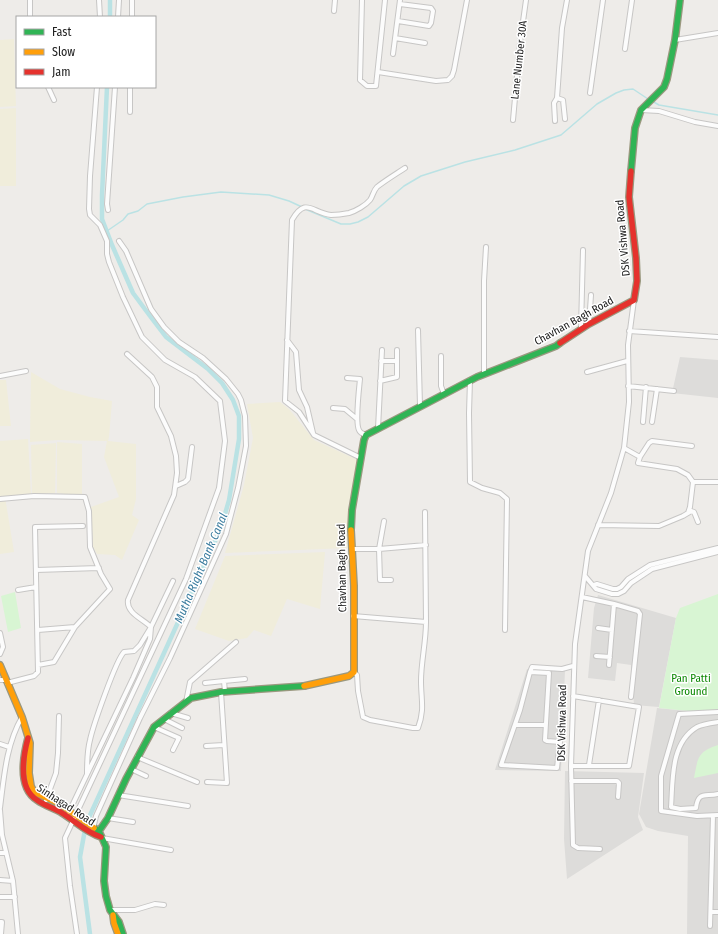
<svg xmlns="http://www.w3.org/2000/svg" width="718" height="934" viewBox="0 0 718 934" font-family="'Fira Sans Condensed',sans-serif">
<rect width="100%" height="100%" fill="#eeece9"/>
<path fill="#dddcda" d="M680 357 718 360V398L672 393Z
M598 595 676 618 659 707 634 705 631 665 617 663 615 681 588 678 594 608Z
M527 669 565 670 561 771 495 770Z
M657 708 718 714V934H687L688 836 658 831 646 827 639 814Z
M565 771 644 773 638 817 643 830 567 879 564 839Z"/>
<path fill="#f0eddb" d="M14 39 16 106 0 107V40Z
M16 108V186H0V109Z
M31 372 60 389 90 397 112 401 109 437 108 441 136 444V499L132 515 139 520 122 560 115 555 97 554 93 547 91 507 119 497 104 457 107 441 58 440 30 442Z
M0 380H6L11 426H0Z
M280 402 289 409 314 440 358 460 348 507V548L225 553 244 485 253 438 247 404Z
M28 439 31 494 0 497V441Z
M57 442 82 444V496L57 493Z
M56 443 55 493 32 494 31 445Z
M5 497 14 552 0 554V499Z
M325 552 320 609 287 599 271 636 254 630 247 638 229 641 195 629 225 556Z"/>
<path fill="#d8f5d3" d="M15 592 21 628 8 632 1 596Z
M718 594V714L659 708 676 618 680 608Z
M718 745V773L694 778C698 758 697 752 718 745Z"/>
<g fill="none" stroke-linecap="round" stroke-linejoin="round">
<path stroke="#bae2e4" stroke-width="1.5" d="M652 101 659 105 718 115
M305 209 341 224H350L358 222 368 217 404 186 421 176 465 162 515 150 561 135 597 104 616 93 624 90 633 89 648 99
M107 231 123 220 128 214 138 211 147 204 183 197 221 192 269 195 289 201 302 207"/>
<path stroke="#bae2e4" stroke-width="4.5" d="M110 17V0
M90 934 80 857 86 824 221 528 229 500 239 439V416L233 400 222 383 208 369 166 337 150 316 133 293 112 245 102 219V195L107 87"/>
<defs>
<path id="street" d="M99 0 100 17
M362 0 360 80 367 86H376L385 0
M334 11 335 0
M30 17V0
M118 17 119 0
M132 17V0
M398 21 429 26 431 23 433 11 431 8 400 4
M395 38 425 43
M675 40 718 33
M625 49 632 0
M393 54 400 0
M378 72 436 81 448 80 452 76 454 70 467 0
M48 87 54 100
M590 93 603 0
M557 98 563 100 565 119
M641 110 659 111 695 122 718 126
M130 112V87
M513 120 520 43 526 0
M555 121 554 103 557 98 562 28 567 0
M108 210 107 204 115 87
M589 324 591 295
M581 329 583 250
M418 330 420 406
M629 331 718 337
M287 340 296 352 299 390 307 407 313 433
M441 356V386L444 394
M381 361H397
M587 372 627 361
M484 374V281L486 247
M0 376 26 371
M347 378 360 379C359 389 355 423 359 430 360 433 363 434 366 435
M470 380 469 413 470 482 482 488 500 493 507 499 505 630
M380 381 397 377V350
M628 386 674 391
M333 408 345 409 357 419
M643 422 646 387
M652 422 657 389
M378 428 382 350
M640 457 649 443 652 441 692 446
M361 458 314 435 299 412 285 401 292 220C306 196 312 213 331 215 336 215 344 214 349 213 356 211 366 205 370 200 373 196 373 191 377 187 386 180 396 174 405 168
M693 482H718
M176 486 185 482 188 479 192 447
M0 499 34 496 85 497 89 511 90 547 101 574 110 589 75 627 38 630
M425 512 426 622
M688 513 691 511 694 512 698 522
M384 521 379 549 426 545
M598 525 659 526 683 516 688 513 690 507 693 482 688 475 677 469 638 463 640 457 624 448
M352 549H379L380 580H391
M36 570 99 568
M585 576 596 589 612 594H618L624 591 631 583 652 569 718 552
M594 585 597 584 613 589H617L621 587 628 579 650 565 718 548
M18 590 36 587
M582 597 614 604 609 665
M614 604 638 611 640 614 631 697
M353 616 426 622C426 642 421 662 421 681 421 700 425 709 418 728H413L370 720 363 717 358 691 357 675 354 672
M598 628 612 630
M0 633 3 647 0 654
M596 656 610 657
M38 665 54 662 75 627
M530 672 549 673 545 740 547 741 560 742 557 768 501 765 520 710 530 672 532 667 562 669 573 666
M0 680H6
M7 683 34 676 38 672 35 527 83 526
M205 683 224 681
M225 692 224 681 245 679
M186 702 190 682 236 642
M718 712 679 714 661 776V811L697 816 718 815
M171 713 188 718
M164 719 182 728
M718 722C711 723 703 724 697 727 670 743 673 781 671 807L680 809 696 808C698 791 705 797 718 794
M515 725H546
M154 727 179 738 173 750
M0 744 9 747
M206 746 224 745
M137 757 197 782
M589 765 599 700
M571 766H629L639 707 573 696
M131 769 146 776
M87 774C87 763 87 751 90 740 93 726 116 660 124 652L134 651 140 645 151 627 173 581
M571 781H617L619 783 618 797
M207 782 227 783 221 692
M118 795 188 806
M46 800 56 773 58 753 59 716
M0 808C4 777 6 745 22 717
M0 810 2 835 13 881 18 934
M69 812 133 678 150 639 151 627C143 619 126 613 128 600L174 495 177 473 176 456 171 436 157 407V387L152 377 127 354
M108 818 133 822
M93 829 96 816 140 718 170 658 226 534 238 488 246 446 245 416 241 400 238 394 226 379 203 358 179 342 164 327 151 309 126 251 119 241
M102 838 171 850
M600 849 578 848 573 845 571 766 575 644 588 551 611 493 624 448 629 402 628 345 634 300
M0 853H6
M0 880 13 881
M0 897H15
M110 910H135L155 904 164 905
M711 912H718
M0 922H2L1 934
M710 926 713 816
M77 934 70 886 65 838 186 579 219 488 225 441 220 401 195 377 165 360 142 337 123 297 109 262 107 254V241L100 225 90 215 89 209 90 176 97 87"/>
<path id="fast" d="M631 171 635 128 641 110 664 87 667 79 675 40 680 0
M351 530 352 510 364 440 366 435 477 377 556 346 560 343
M94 828 99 831 106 847 104 881 106 896 110 910 119 922 123 934
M99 831 108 818 126 779 154 727 191 698 221 692 304 686"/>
<path id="slow" d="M0 665 22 717 30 743 29 773 31 786 34 792 58 803 94 828
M304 686 349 676 354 672V586L351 530
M113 915 114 923 118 934"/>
<path id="jam" d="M560 343 589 324 634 300 637 281 636 258 629 197 631 171
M28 738C23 757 18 788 37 800 45 806 54 808 62 813 75 821 86 832 101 837"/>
</defs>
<use href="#street" stroke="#c7c6c5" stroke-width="6"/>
<use href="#fast" stroke="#9a987f" stroke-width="8"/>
<use href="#slow" stroke="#9a987f" stroke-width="8"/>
<use href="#jam" stroke="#9a987f" stroke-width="8"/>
<use href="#street" stroke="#fcfcfc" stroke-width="4"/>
<use href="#fast" stroke="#30b455" stroke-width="5.5"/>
<use href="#slow" stroke="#ff9f0a" stroke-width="5.5"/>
<use href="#jam" stroke="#e5322d" stroke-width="5.5"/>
</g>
<g text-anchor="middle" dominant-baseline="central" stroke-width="3" stroke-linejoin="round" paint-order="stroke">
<g font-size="11" fill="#202020" stroke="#fff">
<text transform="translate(519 60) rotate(-84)">Lane Number 30A</text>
<text transform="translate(623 238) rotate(-95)">DSK Vishwa Road</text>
<text transform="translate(574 321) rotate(-29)">Chavhan Bagh Road</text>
<text transform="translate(342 568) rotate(-91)">Chavhan Bagh Road</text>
<text transform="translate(562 723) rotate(-89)">DSK Vishwa Road</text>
<text transform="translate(66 805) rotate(33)">Sinhagad Road</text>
</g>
<g font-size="11" fill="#0e8904" stroke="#fff">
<text x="691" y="678">Pan Patti<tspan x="691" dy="13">Ground</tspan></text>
</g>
<g font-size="12" font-style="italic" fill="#3c7d9f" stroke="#fff">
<text transform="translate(201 568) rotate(-67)">Mutha Right Bank Canal</text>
</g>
</g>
<rect x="16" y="16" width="140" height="72" fill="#ffffff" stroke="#a6a6a6"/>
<rect x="24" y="29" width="20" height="6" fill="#30b455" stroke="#a6a6a6"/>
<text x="52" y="36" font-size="12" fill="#202020">Fast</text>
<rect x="24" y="49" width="20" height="6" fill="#ff9f0a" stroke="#a6a6a6"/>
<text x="52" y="56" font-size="12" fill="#202020">Slow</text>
<rect x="24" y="69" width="20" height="6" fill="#e5322d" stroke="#a6a6a6"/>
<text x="52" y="76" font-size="12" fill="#202020">Jam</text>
</svg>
